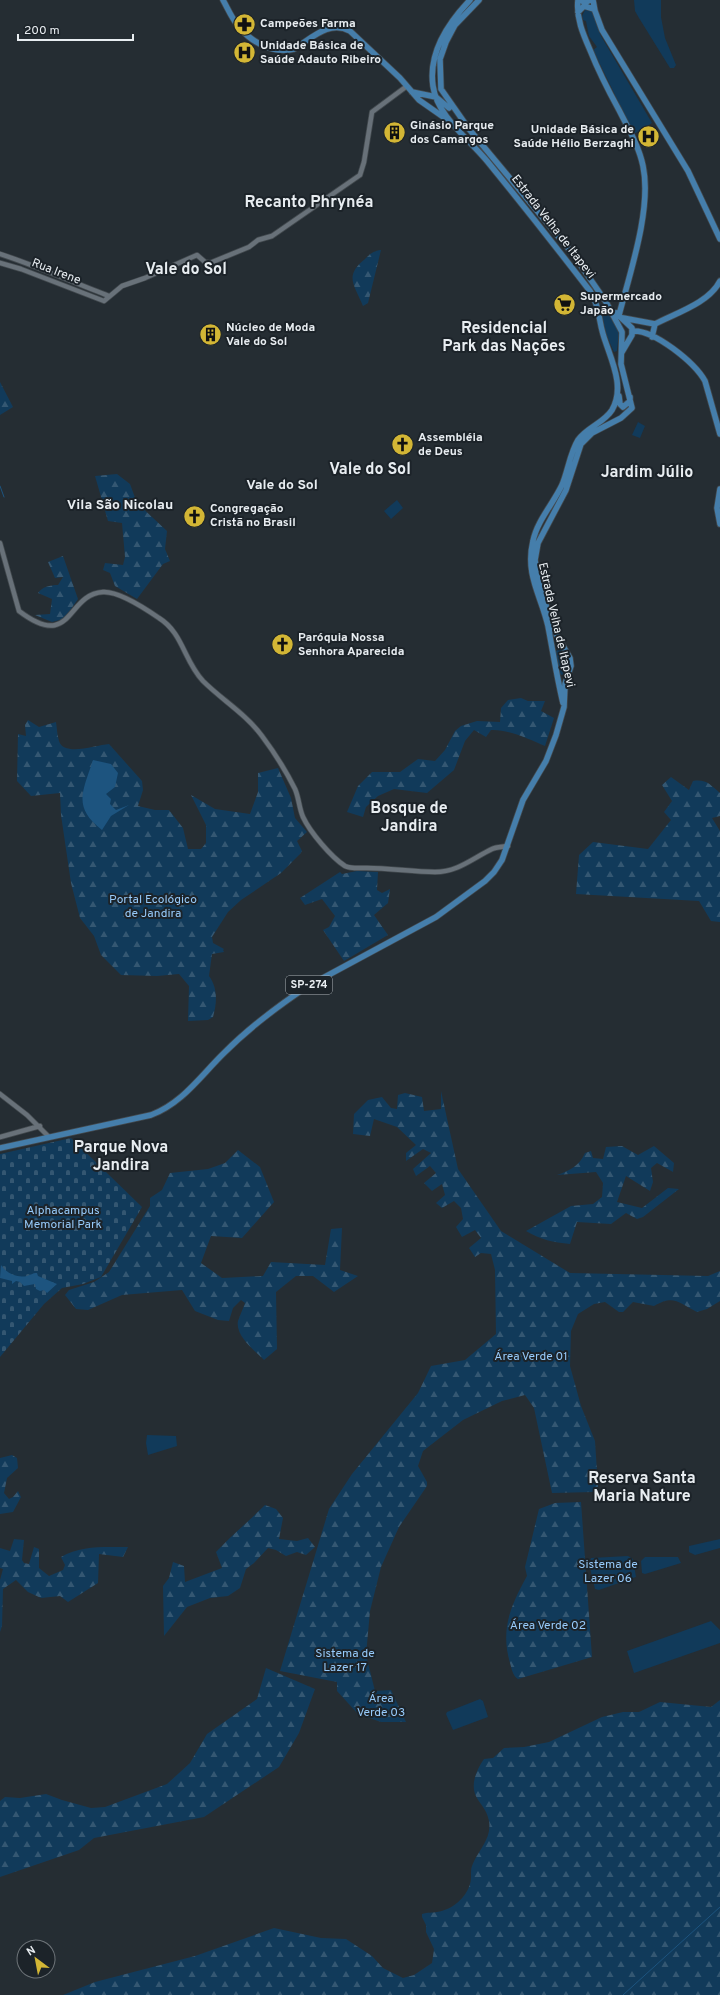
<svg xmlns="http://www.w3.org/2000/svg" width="720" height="1995" viewBox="0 0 720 1995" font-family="Overpass,sans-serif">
<defs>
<pattern id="forest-firs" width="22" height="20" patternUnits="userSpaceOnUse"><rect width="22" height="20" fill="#113a5a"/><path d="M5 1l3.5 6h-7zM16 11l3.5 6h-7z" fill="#345772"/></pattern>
<pattern id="cemetery-stones" width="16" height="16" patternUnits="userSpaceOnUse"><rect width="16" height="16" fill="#113a5a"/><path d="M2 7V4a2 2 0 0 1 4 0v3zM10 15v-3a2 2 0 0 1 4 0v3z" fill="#345772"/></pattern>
</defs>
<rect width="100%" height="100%" fill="#252d33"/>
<path fill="#113a5a" d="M634 0H661V17L665 38 676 65 674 68H670L639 18 635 11Z
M585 10H590L592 12 601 36 652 123 634 134 593 50 597 47 589 36 586 21 583 20 582 16Z
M604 304 619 331 617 351 614 352 606 334 600 305Z
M638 422 645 426 640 438 632 435Z
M397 500 403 508 391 519 384 511Z
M560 649 562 650C568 658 570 663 567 673L562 675 559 674 555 654 556 651Z
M147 1435 176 1436 177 1446 148 1455 146 1443Z
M720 1539V1548L695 1555 689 1552V1546Z
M628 1556 633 1559 636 1577 599 1590 595 1589 589 1564 591 1558Z
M645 1557H678L681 1563 645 1574 642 1573 641 1561Z
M711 1621 720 1630V1643L634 1673 627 1651Z
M480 1699 483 1701 488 1717 453 1730 446 1714 447 1712Z"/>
<path fill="url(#forest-firs)" d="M381 250 368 303 363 306C354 284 344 276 365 259 370 254 373 251 381 250Z
M0 382 13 407 0 415Z
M117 474 130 484 137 503 167 531 165 549 170 561 163 564 137 599 115 586 110 573 103 570 105 563 123 565 125 557 122 523 108 521 95 476Z
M63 556 78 599 64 619 52 622 35 615 50 614 52 599 38 593C42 587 50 585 58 585L63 577 55 578 48 562Z
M521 698 528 701H545L541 711 554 718 545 746C529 739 508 729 491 730L486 737 474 730 465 741 454 770 427 793 394 789 378 796 366 807 363 817 347 812 358 786 372 772H400L418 759 435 761 445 750 455 731 461 726 477 721 500 722 501 708 508 700Z
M28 720 39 727 56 722C57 728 57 735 59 741 64 757 96 745 109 744L142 781 143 790 138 806 155 810H169L183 828 188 849H201L206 843V825L191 795 215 809 250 814 258 792V773L278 768 291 798 295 818 307 832 297 841 302 851 300 854 281 873 241 900 228 912 212 937 213 943 224 949 223 950 224 952 212 954 209 976C218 988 217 1003 213 1017L208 1020 188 1021 189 986 179 974 157 976 121 975 101 955 94 936 80 918 71 883 61 815 60 793 31 796 17 781 18 734 26 736 25 725Z
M671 777 689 790 693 781C707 779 710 785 720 793V816L712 818 720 831V922L711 921 699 901 576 894 579 855 593 842 648 849 671 820 664 812 672 801 662 785Z
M357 871 378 872 377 890 382 893 390 889 388 903 374 915 388 935 344 961 323 930 329 927 335 916 322 899 305 905 300 898 340 872 342 874Z
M441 1091 458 1169 501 1231 570 1273 708 1276 720 1271V1301L707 1309 697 1312C679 1303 674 1294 654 1306L633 1302 623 1312H619L605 1302 594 1304 578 1314 571 1331 570 1366 581 1406 595 1441 598 1487 594 1492 552 1493 534 1408 525 1395 502 1401 463 1420 423 1451 418 1466 427 1482V1486L399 1527 381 1567 370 1611 366 1655 375 1691 391 1690 406 1722H381L358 1714 337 1691V1682L280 1671 329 1509 352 1474 418 1393 431 1366 465 1360 496 1334 495 1270 491 1254 481 1253 475 1257 469 1248 481 1238 475 1230 462 1237 456 1227 463 1219 461 1208 454 1201 442 1208 436 1203 445 1195 442 1184 432 1191 424 1183 436 1173 430 1166 416 1176 413 1169 431 1153 423 1149 406 1161V1153L416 1145 397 1127 374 1119 370 1136 353 1134 354 1114 368 1100 382 1097 391 1108 397 1109 398 1095 405 1093 422 1097 424 1111 441 1109Z
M654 1146 674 1163 673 1172 657 1163 651 1168 653 1182 650 1191 626 1176 617 1202 642 1208 668 1188 679 1189 643 1217 637 1219 626 1213 611 1224 577 1222 570 1244C553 1242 541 1240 526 1231L571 1206 593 1204 602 1197 603 1183 596 1172 557 1175C571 1170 579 1166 585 1153L591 1151 593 1158 603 1159 606 1147 622 1146 638 1155Z
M238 1150 260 1167 274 1202 242 1238 211 1236 201 1263 222 1278 263 1276 271 1262 325 1265 331 1229 342 1228 340 1270 358 1276 334 1292 313 1276H296L276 1292 277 1349 264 1360C255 1351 235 1336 238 1321 240 1315 243 1309 245 1303L241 1300 233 1308 229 1321 218 1320 195 1311 182 1290 122 1295 88 1310 76 1309 65 1295 69 1290 94 1282 109 1272 150 1206V1198L162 1190 170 1173 208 1169 225 1163Z
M12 1455 17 1458 18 1468 7 1478 4 1493 9 1499 13 1497 18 1491 21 1497 13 1512 0 1514V1458Z
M581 1502 592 1657 518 1679C512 1675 512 1669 510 1663 500 1629 511 1605 527 1576L525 1567 539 1509 555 1503Z
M265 1505 276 1509 283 1518 279 1539 297 1541 308 1538 315 1547 306 1555 297 1552 286 1556 276 1550 268 1548 254 1563 246 1569 240 1588 228 1596 210 1598 187 1607 164 1636 163 1586 169 1578 173 1562 184 1566 185 1582 222 1568 216 1552C232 1535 249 1521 265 1505Z
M14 1539 24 1540 22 1560 24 1563 29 1564 34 1547 39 1549V1568L49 1576 63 1570 65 1565 61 1557C81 1545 105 1547 128 1547L123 1557 99 1554 98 1583 68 1602 60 1596 41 1598 28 1592 16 1580 3 1589 2 1626 0 1632V1580L3 1569 0 1568V1548L10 1551Z
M266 1668 315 1689 299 1733 279 1767 204 1817 94 1838 79 1850 0 1877V1801L5 1797 20 1798 46 1794 62 1800 91 1808 105 1807 167 1784 190 1763 207 1734 257 1699Z
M720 1700V1995H63L95 1982 195 1956 274 1928 321 1938 346 1939 372 1956 383 1968 403 1978 414 1975 432 1963 434 1949 426 1932V1925L422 1917V1914C428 1912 432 1913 437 1912 452 1910 466 1898 470 1884 472 1878 470 1871 472 1866 478 1850 492 1839 489 1821 487 1809 478 1802 475 1794 471 1782 477 1769 484 1759L493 1758 504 1748 524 1747 549 1742 602 1717 623 1712H639L660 1702 711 1707Z"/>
<path fill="url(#cemetery-stones)" d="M71 1138 142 1207 101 1277 83 1284 62 1288 44 1304 0 1357V1154Z"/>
<path fill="#1d547f" d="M93 760 111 764 118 773 115 787 106 794 111 799 110 804 116 810 129 805 111 816 102 830C72 807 83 791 93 760Z
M1 1265C7 1274 17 1278 27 1276 31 1275 32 1273 37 1273L38 1276 57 1284 47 1293 44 1290 40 1291 36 1289 35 1284 24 1286 20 1282 16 1281 12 1284V1281L0 1278Z"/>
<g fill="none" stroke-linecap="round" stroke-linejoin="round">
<path stroke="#1d547f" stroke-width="1" d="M0 486 4 497
M623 1995 720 1907"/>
<defs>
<path id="minor" d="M0 254C37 266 72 282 109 296
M0 263 21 269 104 301 122 286 145 278 197 255 205 262 210 263 249 247 258 240 272 236 360 175 364 162 372 112 407 86
M0 543 19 611C73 652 66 594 103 592 119 591 146 609 159 618 183 633 184 661 203 681 222 700 246 714 262 736 274 752 286 771 295 789 299 798 299 808 303 817 310 832 331 857 345 866 350 869 361 868 367 868 390 868 413 872 435 872 458 872 473 858 492 849 496 847 503 847 508 846
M0 1094 27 1115 49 1137
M0 1137 40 1126"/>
<path id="major" d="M223 0C228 9 232 19 239 27 252 43 274 54 294 49 312 38 329 20 350 31L400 78 419 100 449 121
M470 0C448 23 428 52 433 86 437 116 468 138 487 161 522 204 556 247 590 291 600 308 598 317 603 334 610 358 626 386 612 410 604 423 587 427 578 440 570 453 568 471 562 485 553 504 537 521 533 541 525 575 541 595 548 626 553 652 557 678 563 703
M578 0C576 18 583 34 590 50 598 70 608 90 619 110 628 128 639 146 643 166 652 208 630 273 619 315
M581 0 585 3 590 0
M593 0 595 11 602 30 688 171 720 239
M578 12 584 6 594 9
M412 92 436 97 449 108
M616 313 632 328V335L622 352
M623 318 655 324
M655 324C676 313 709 303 720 281
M632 331C654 329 695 363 705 381L720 434
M652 337 655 324
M619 396 620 404 623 407 630 401V397
M720 489 717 508 720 524
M0 1148 151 1115C183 1103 201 1075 225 1052 248 1029 281 1004 308 986L436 917 485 881 494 872 502 860 523 800 546 761 556 735 564 707 565 684 571 666 570 658 555 632 540 588 535 560 538 543 566 490 581 444 592 433 621 418 632 408 621 364 622 332 606 302 573 254 469 129 441 89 440 59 446 42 455 25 479 0"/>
</defs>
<use href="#minor" stroke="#42494e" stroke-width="6"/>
<use href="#major" stroke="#42494e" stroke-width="7"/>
<use href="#minor" stroke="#687179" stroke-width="4.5"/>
<use href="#major" stroke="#457eab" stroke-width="5.5"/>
</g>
<defs>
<symbol id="pharmacy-disc" viewBox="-11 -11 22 22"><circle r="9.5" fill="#d3b635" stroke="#1c2329"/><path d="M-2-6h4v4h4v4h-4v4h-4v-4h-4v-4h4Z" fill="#111"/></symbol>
<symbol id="hospital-disc" viewBox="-11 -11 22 22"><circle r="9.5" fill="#d3b635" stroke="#1c2329"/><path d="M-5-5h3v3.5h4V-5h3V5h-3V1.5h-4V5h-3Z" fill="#111"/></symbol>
<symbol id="building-disc" viewBox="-11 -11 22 22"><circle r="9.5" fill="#d3b635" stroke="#1c2329"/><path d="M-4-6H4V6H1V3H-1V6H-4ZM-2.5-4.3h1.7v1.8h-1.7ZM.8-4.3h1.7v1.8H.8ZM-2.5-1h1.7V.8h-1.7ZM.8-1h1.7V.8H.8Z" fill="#111"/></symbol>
<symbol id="supermarket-disc" viewBox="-11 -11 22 22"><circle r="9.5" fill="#d3b635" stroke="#1c2329"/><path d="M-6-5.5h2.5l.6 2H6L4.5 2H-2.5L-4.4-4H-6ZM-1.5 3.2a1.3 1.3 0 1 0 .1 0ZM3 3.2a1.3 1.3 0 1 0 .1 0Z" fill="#111"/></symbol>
<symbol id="church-disc" viewBox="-11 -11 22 22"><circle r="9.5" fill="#d3b635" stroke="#1c2329"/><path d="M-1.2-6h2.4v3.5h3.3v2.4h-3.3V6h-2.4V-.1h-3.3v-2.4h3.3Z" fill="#111"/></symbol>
</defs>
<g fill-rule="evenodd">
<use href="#pharmacy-disc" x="232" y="12" width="25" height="25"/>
<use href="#hospital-disc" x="232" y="40" width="25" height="25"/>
<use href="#building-disc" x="382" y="120" width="25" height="25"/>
<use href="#hospital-disc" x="636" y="124" width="25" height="25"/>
<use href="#supermarket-disc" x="552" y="292" width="25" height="25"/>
<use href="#building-disc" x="198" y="322" width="25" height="25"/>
<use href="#church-disc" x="390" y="432" width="25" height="25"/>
<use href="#church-disc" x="182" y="504" width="25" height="25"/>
<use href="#church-disc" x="270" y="632" width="25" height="25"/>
</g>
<g text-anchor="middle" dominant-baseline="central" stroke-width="4" stroke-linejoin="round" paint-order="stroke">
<rect fill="#1c2329" stroke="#abb0b5" stroke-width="1" x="286" y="976" width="46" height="18" rx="3"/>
<g font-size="11" font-weight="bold" fill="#e8edf1">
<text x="309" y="985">SP-274</text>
</g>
<g font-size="12" font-weight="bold" fill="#e8edf1" stroke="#1c2329" text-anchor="start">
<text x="260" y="24">Campeões Farma</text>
<text x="260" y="46">Unidade Básica de<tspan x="260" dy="14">Saúde Adauto Ribeiro</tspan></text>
<text x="410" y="126">Ginásio Parque<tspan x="410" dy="14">dos Camargos</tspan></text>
<text x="634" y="130" text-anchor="end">Unidade Básica de<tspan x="634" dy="14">Saúde Hélio Berzaghi</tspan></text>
<text x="580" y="297">Supermercado<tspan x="580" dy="14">Japão</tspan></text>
<text x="226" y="328">Núcleo de Moda<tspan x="226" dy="14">Vale do Sol</tspan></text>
<text x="418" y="438">Assembléia<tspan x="418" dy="14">de Deus</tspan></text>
<text x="210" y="509">Congregação<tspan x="210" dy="14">Cristã no Brasil</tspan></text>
<text x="298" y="638">Paróquia Nossa<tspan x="298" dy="14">Senhora Aparecida</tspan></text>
</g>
<g font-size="12" fill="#e8edf1" stroke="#1c2329">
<text transform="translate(553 227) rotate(52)">Estrada Velha de Itapevi</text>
<text transform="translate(56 272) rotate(21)">Rua Irene</text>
<text transform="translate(556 625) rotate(77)">Estrada Velha de Itapevi</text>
</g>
<g font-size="12" fill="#96cafa" stroke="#1c2329">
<text x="153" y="900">Portal Ecológico<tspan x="153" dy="14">de Jandira</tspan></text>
<text x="63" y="1211">Alphacampus<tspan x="63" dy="14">Memorial Park</tspan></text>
<text x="531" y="1357">Área Verde 01</text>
<text x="608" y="1565">Sistema de<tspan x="608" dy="14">Lazer 06</tspan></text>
<text x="548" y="1626">Área Verde 02</text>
<text x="345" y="1654">Sistema de<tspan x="345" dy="14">Lazer 17</tspan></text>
<text x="381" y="1699">Área<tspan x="381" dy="14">Verde 03</tspan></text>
</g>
<g font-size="14" font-weight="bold" fill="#e8edf1" stroke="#1c2329">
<text x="282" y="485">Vale do Sol</text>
<text x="120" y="505">Vila São Nicolau</text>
</g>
<g font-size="16" font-weight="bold" fill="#e8edf1" stroke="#1c2329">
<text x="309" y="203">Recanto Phrynéa</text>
<text x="186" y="270">Vale do Sol</text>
<text x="504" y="329">Residencial<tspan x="504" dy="18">Park das Nações</tspan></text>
<text x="370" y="470">Vale do Sol</text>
<text x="647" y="473">Jardim Júlio</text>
<text x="409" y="809">Bosque de<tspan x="409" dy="18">Jandira</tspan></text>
<text x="121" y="1148">Parque Nova<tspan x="121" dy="18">Jandira</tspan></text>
<text x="642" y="1479">Reserva Santa<tspan x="642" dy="18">Maria Nature</tspan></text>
</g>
</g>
<g transform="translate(36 1959) rotate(328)"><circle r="19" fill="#1c2329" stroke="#6e7479"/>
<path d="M0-3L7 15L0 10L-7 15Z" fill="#d3b635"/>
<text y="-6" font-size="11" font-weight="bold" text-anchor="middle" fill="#e8edf1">N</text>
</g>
<path d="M18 34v6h115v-6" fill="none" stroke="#e8edf1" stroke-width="2"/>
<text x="24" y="34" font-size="12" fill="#e8edf1" stroke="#1c2329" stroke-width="3" paint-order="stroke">200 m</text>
</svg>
